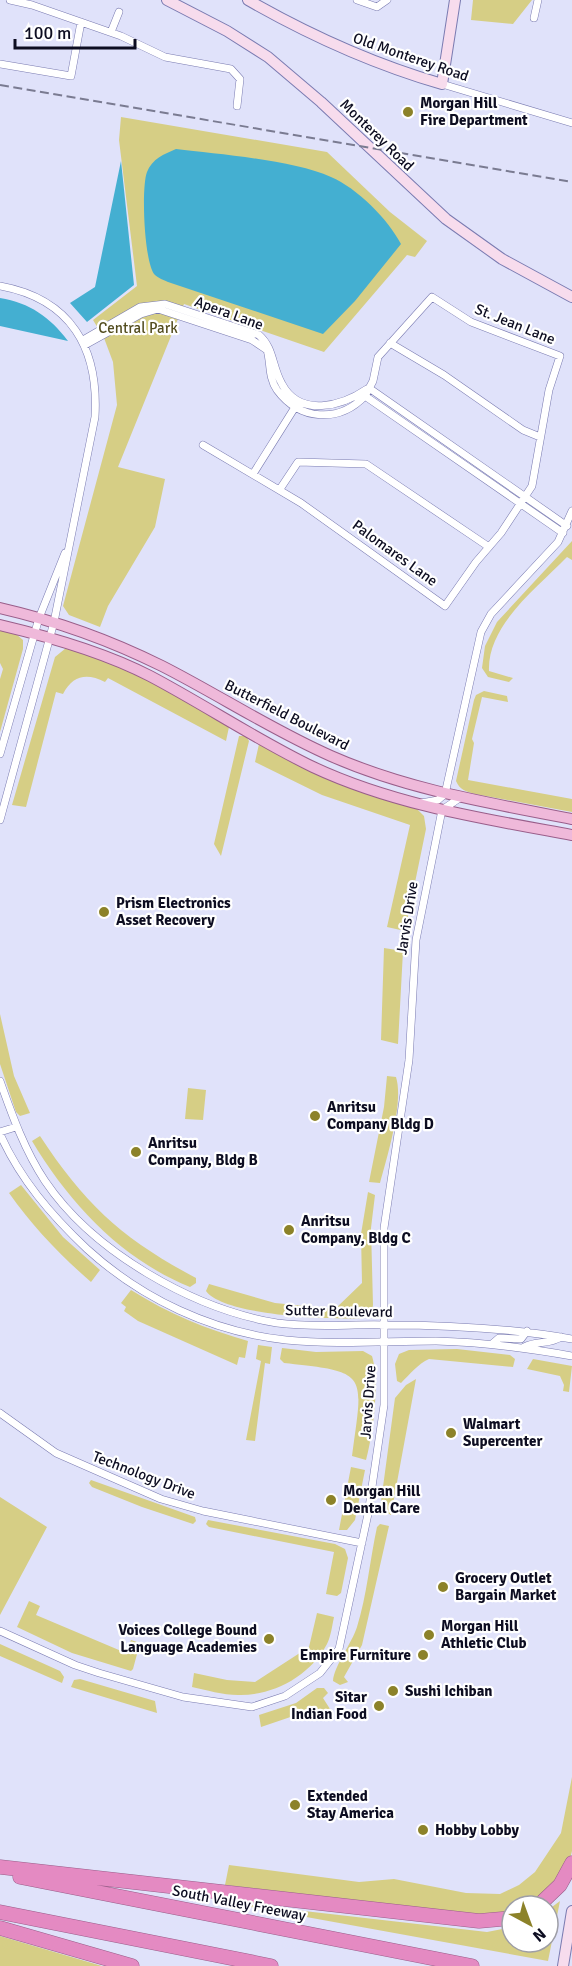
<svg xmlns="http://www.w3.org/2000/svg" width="572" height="1966" viewBox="0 0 572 1966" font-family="Signika,sans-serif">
<rect width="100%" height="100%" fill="#e0e2fa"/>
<path fill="#d6ce85" d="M473 0H532L513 24 471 20Z
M121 117 327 152 390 212 427 241 415 257 407 255 324 352 184 304 118 467 165 479 155 527 108 606 100 627 69 615 63 606 117 405 113 362 104 338 93 320 137 286 119 140Z
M572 541V560L567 557C538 587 487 625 489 671L513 678 509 682 488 677 482 668 485 646 497 622Z
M0 629 16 634 23 640V649L0 732V679L3 669 0 663Z
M66 648C124 661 179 697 229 727L226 741 108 678 105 682C87 673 73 675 63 694L56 692 26 807 12 805 55 657Z
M484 691 507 696 508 702 482 697 472 739 474 743 468 780 572 799V812L475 794C465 791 460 790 456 781L474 700 476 695Z
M239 736H246L249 741 221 856 214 844Z
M259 744 338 783 417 809 424 816 426 829 405 931 387 927 410 825 322 795 255 762Z
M384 948 403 951 398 1044 381 1040Z
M0 1014 14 1076 30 1113 20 1116 16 1112 0 1064Z
M387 1076 396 1077C404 1102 387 1157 380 1183L369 1182 384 1107Z
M188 1088 206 1090 203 1120 185 1119Z
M40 1136C86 1206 123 1239 196 1278V1283L190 1287C121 1259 70 1204 32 1141Z
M21 1185 63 1237 100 1270 91 1282C60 1255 33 1227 9 1193Z
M368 1192 375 1195 371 1228 373 1305 371 1314 364 1318C333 1320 224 1316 206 1291L209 1284 275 1303 335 1309 362 1283 361 1234Z
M131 1290C169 1314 206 1329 248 1341L245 1358 239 1357 237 1365 138 1321 124 1311 126 1307 121 1303Z
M258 1345 272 1347 270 1364 265 1363 255 1441 246 1440 261 1361 256 1359Z
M282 1348 316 1352 363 1351 372 1356C380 1382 373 1434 366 1460L352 1456C363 1373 370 1372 284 1363L280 1359Z
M457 1349 510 1355 515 1359 513 1367 429 1359C418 1364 410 1374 401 1383L397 1381 395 1364 399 1354 409 1350Z
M533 1359 572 1366 569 1392 563 1391 564 1385 560 1376 527 1369Z
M416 1379 391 1515 380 1509 395 1398 406 1385Z
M351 1467 365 1470 355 1520 347 1530H339Z
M91 1480 195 1517 196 1521 193 1524 142 1507 92 1487 89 1483Z
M0 1497 47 1527 0 1615Z
M208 1520 335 1544 345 1549 348 1558 341 1593 337 1596 326 1594 334 1552 209 1527 206 1524Z
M380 1524 389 1526 362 1645 344 1677 348 1682 340 1685 333 1681C334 1666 352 1643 357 1627 367 1595 370 1559 377 1527Z
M29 1601 40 1606 36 1615 126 1653 131 1640 140 1643 133 1669 131 1671 72 1653 17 1627Z
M317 1613 334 1617C332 1626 331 1636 327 1644 310 1676 273 1696 238 1695 223 1695 206 1690 192 1687L194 1673 227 1680 255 1682 309 1647Z
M0 1644 60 1671 64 1677 62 1683 0 1656Z
M80 1679 155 1701 157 1713 71 1687 74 1680Z
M317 1688H324L328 1693 323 1698 330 1709 321 1715 317 1708 261 1727 259 1715 296 1703Z
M572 1777C572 1800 572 1829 572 1851 566 1880 541 1906 512 1906V1911L499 1915 468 1914 225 1885 229 1865 359 1882 394 1879 466 1893 500 1894 519 1885 535 1872 561 1833Z
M218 1901 487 1932 512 1927V1942H548V1910L560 1901 548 1961Z
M0 1936 102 1966H0Z"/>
<path fill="#44afd1" d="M176 149C218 154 293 160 331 177 357 188 388 219 401 244L355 301 323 334 168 282C164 280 158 278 155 275 144 264 141 187 147 172 152 159 164 154 176 149Z
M121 161 134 285 87 322 70 303 95 287Z
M0 298C30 303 50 317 68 341L0 326Z"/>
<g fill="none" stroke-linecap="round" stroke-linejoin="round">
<defs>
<path id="street" d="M10 0 32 5 121 36 165 57 231 69 240 79 237 106
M357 0 377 7 387 0
M534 18 538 0
M111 32 119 12
M0 64 71 76 81 22
M442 84 572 123
M0 286C71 299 99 348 95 417L54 622 0 820
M83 340 140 307 165 304 259 335C274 348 272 367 282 384 300 418 342 406 367 389
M390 343 444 375 523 430 540 437
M85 345 141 314 158 309 252 340 267 350C271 363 268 377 277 390 300 421 339 423 365 396L563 533
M369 388 567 526
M203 445 301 503 445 606 476 562 501 533 532 486 549 390 560 356 471 322 432 297 378 357 373 381 365 396
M253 474 297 404
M280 489 298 462 366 464 489 547
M0 754 39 618 65 553
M421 803 438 800 445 794 481 632 491 614 558 542 572 511
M0 1081C12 1115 25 1151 45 1181 93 1252 193 1309 277 1323 313 1328 350 1324 386 1325 449 1325 510 1328 572 1339
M0 1132 16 1127
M0 1134C20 1179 51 1215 87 1249 142 1299 212 1332 286 1340 336 1345 387 1341 436 1341 482 1342 527 1348 572 1356
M492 1344 499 1338 521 1339 527 1331
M524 1347C537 1340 549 1345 561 1337
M0 1413 56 1453 161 1499 203 1511 362 1543
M0 1631 75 1665 99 1673 183 1697 252 1707 285 1696 320 1673 339 1649 368 1514 384 1405V1228L409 1060 416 940 442 810 461 797"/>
<path id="secondary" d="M167 0 227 31 268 57 321 102 446 219 502 259 572 297
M248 0C311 36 373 64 442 84L455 0
M563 1966 572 1911"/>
<path id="primary" d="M0 608C57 621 110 640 162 666 219 695 272 730 331 756 408 790 490 803 572 819
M0 625C51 637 104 652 150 676 205 705 257 740 313 767 394 805 485 819 572 835"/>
<path id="highway" d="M0 1867 479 1921 512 1918
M20 1877 472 1966
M538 1906 560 1885 572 1863
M0 1912 271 1966
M0 1928 132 1966"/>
</defs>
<use href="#street" stroke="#7a7bb1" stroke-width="8"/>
<use href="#secondary" stroke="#7a7bb1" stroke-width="12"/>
<use href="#primary" stroke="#995e8a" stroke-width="12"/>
<use href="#highway" stroke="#995e8a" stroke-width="15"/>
<use href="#street" stroke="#fff" stroke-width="7"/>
<use href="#secondary" stroke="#f7dced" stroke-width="10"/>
<use href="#primary" stroke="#efb9da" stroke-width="10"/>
<use href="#highway" stroke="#e48ac2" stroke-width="14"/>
<path stroke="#7a7b91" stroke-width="2" stroke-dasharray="9 4.5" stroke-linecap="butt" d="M0 85 572 182"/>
</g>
<g fill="#8c8229" stroke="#fff" stroke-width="2">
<circle cx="408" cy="112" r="6"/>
<circle cx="104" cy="912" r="6"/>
<circle cx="315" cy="1116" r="6"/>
<circle cx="136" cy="1152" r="6"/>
<circle cx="289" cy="1230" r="6"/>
<circle cx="451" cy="1433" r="6"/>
<circle cx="331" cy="1500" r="6"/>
<circle cx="443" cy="1587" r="6"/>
<circle cx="429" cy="1635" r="6"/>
<circle cx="269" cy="1639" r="6"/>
<circle cx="423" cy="1655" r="6"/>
<circle cx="393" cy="1691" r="6"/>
<circle cx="379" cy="1706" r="6"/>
<circle cx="295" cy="1805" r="6"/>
<circle cx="423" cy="1830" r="6"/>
</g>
<g text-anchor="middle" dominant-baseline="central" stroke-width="4.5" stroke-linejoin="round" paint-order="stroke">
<g font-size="15" fill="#0d0d21" stroke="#fff">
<text transform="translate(411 57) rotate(19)">Old Monterey Road</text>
<text transform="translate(377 135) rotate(44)">Monterey Road</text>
<text transform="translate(229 313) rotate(20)">Apera Lane</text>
<text transform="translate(515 324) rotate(22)">St. Jean Lane</text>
<text transform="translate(395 553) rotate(36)">Palomares Lane</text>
<text transform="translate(287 715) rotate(27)">Butterfield Boulevard</text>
<text transform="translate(407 918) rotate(-81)">Jarvis Drive</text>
<text transform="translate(339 1311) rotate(1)">Sutter Boulevard</text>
<text transform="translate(368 1402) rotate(-86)">Jarvis Drive</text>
<text transform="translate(144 1475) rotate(21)">Technology Drive</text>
<text transform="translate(239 1903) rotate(11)">South Valley Freeway</text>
</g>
<g font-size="15" font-weight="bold" fill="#0d0d21" stroke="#fff" text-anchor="start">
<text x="420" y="103">Morgan Hill<tspan x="420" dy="17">Fire Department</tspan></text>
<text x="116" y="903">Prism Electronics<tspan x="116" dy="17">Asset Recovery</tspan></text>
<text x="327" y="1107">Anritsu<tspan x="327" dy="17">Company Bldg D</tspan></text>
<text x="148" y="1143">Anritsu<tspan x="148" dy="17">Company, Bldg B</tspan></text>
<text x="301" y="1221">Anritsu<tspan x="301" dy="17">Company, Bldg C</tspan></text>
<text x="463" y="1424">Walmart<tspan x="463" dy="17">Supercenter</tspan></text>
<text x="343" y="1491">Morgan Hill<tspan x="343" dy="17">Dental Care</tspan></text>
<text x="455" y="1578">Grocery Outlet<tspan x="455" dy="17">Bargain Market</tspan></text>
<text x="441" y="1626">Morgan Hill<tspan x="441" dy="17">Athletic Club</tspan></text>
<text x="257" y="1630" text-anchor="end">Voices College Bound<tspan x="257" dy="17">Language Academies</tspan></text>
<text x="411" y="1655" text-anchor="end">Empire Furniture</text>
<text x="405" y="1691">Sushi Ichiban</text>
<text x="367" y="1697" text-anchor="end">Sitar<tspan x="367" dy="17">Indian Food</tspan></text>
<text x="307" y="1796">Extended<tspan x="307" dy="17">Stay America</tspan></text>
<text x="435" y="1830">Hobby Lobby</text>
</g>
<g font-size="15" fill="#534d1f" stroke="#fff">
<text x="138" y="328">Central Park</text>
</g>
</g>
<g transform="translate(530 1924) rotate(139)"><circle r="28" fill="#ffffff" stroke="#9e9ea6" stroke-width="1.5"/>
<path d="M0-4.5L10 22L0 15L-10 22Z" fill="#8c8229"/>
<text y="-9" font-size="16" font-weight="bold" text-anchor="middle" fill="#0d0d21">N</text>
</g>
<path d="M15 39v9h120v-9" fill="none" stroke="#0d0d21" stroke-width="3"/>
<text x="24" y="39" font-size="18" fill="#0d0d21" stroke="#ffffff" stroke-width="4.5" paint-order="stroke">100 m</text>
</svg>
